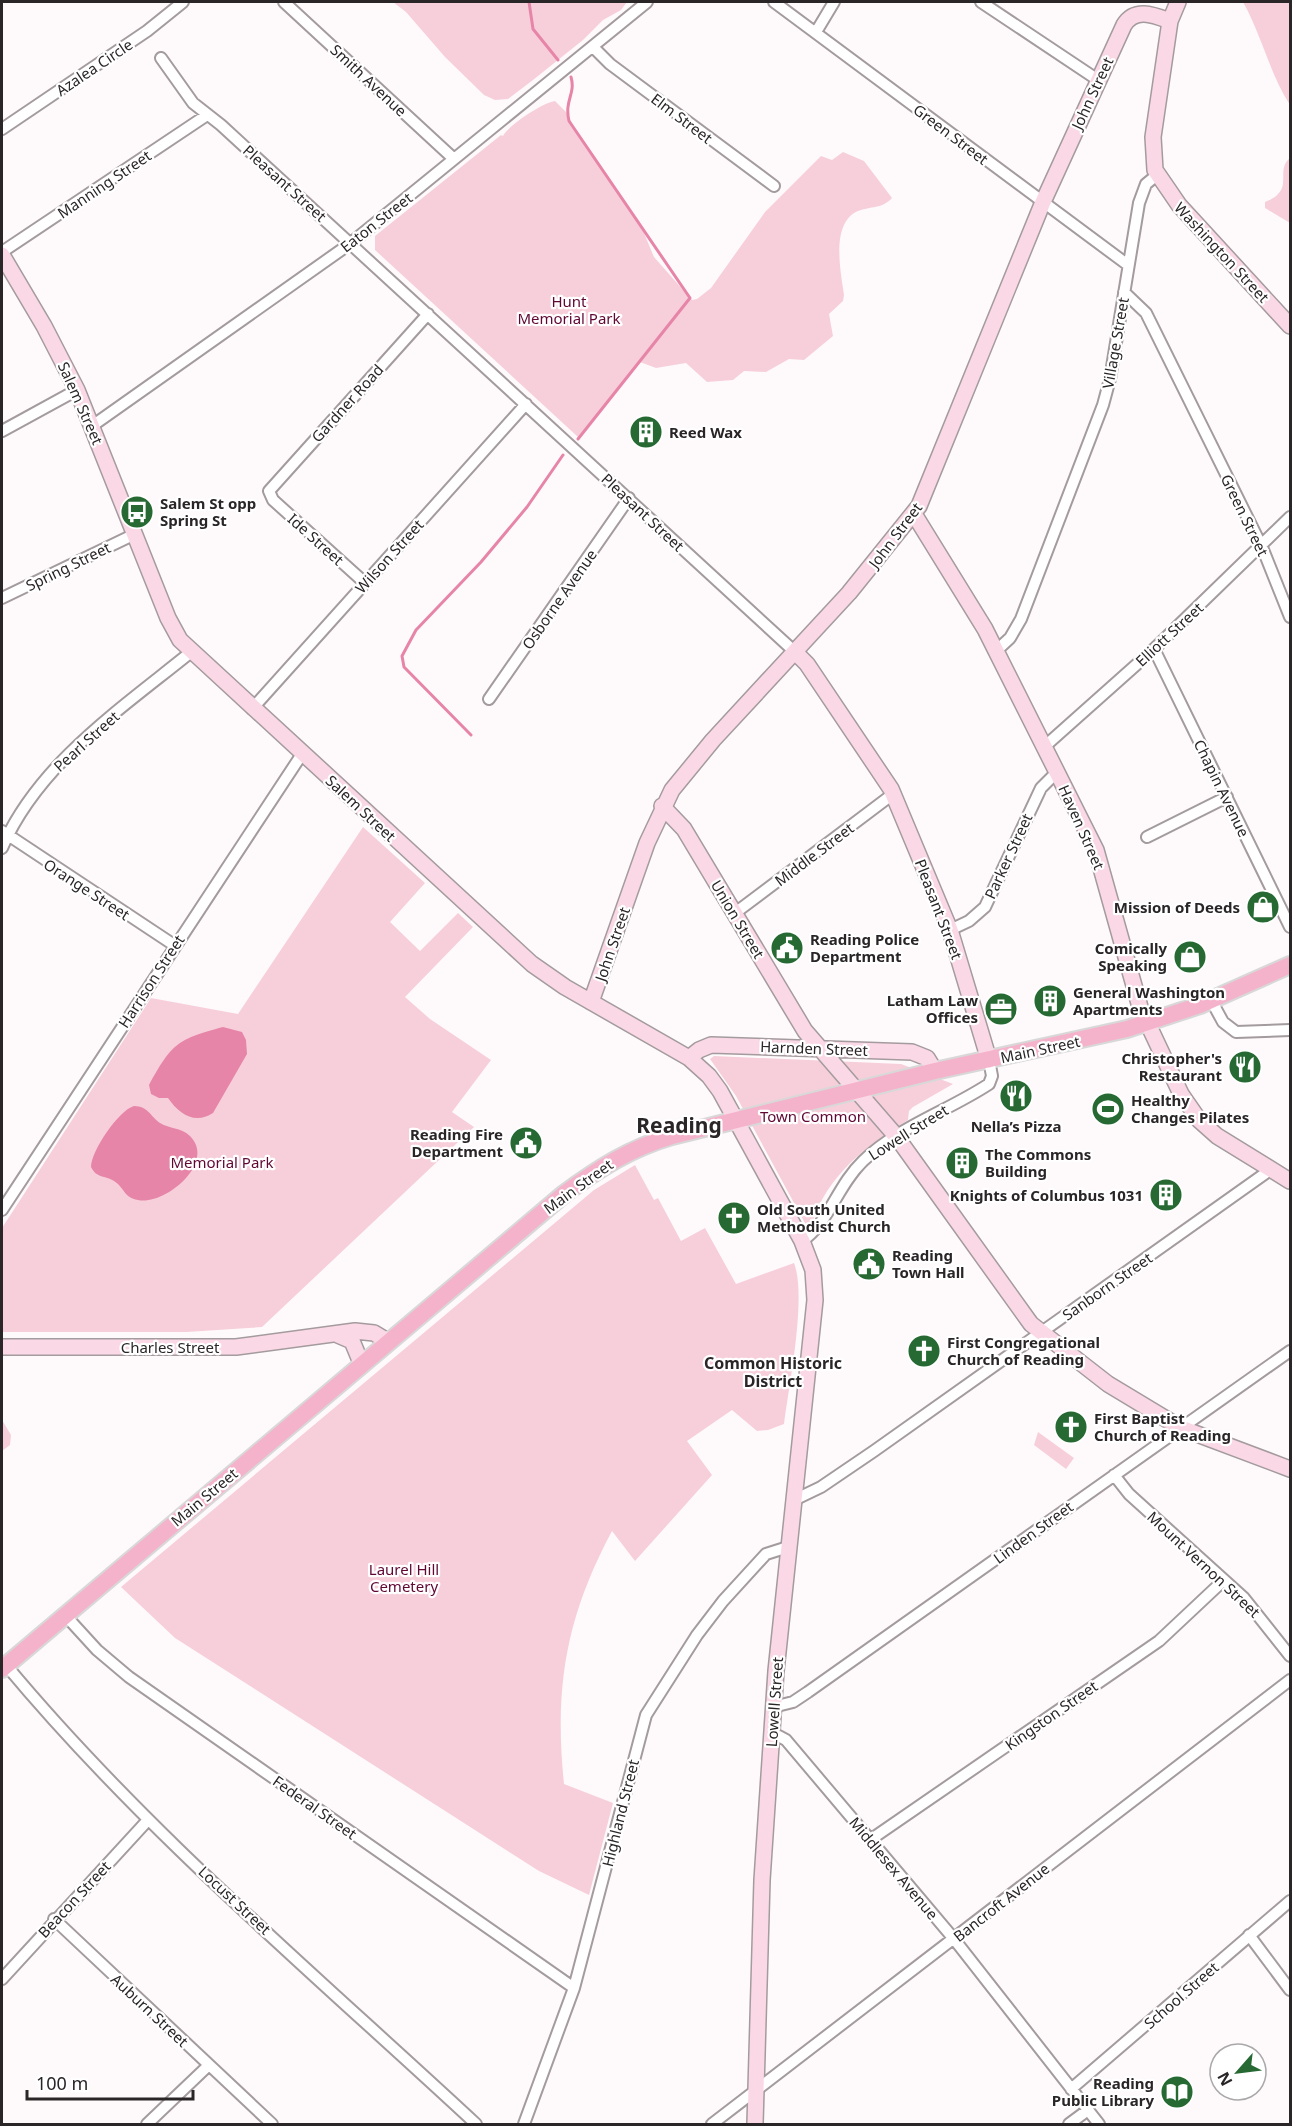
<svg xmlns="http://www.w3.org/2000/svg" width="1292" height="2126" viewBox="0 0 1292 2126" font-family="'Noto Sans',sans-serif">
<rect width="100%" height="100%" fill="#fefafb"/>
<path fill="#f7cfdb" d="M393 2H627L621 10 603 20 583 40 533 80 508 99 495 100 484 95 445 57 406 12Z
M1243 2H1290V105C1269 72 1262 36 1243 2Z
M555 101 566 112 580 138 624 201 644 233 654 257 692 300 697 299 711 288 765 212 821 156 832 160 843 152 864 161 892 198C882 209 871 206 858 211 830 223 841 273 844 295L843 301 829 314 833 336 804 360 789 359 766 372 744 371 733 380 707 382 686 363 656 368 640 362 578 437 375 250V236L501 135 503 136C509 125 542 103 555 101Z
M1290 158V223L1265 208V202C1269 200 1275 198 1278 194 1289 184 1277 168 1290 158Z
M363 827 425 883 390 922 420 951 458 913 473 927 405 997 430 1019 491 1060 452 1112 474 1127 262 1327 187 1332H2V1228L151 998 238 1014Z
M714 1056 901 1064 953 1084 913 1107 909 1111 908 1120C867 1145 827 1175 812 1224L806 1225 736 1096 710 1059Z
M635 1165 654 1200 658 1198 681 1241 705 1228 736 1284 794 1263C807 1296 789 1385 784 1424L768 1430 757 1431 732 1410 687 1441 712 1475 635 1561 612 1531C566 1617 554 1687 564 1784L613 1803 589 1895 539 1871 175 1638 121 1587 594 1190Z
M2 1420 11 1435 10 1445 2 1451Z
M1038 1432 1074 1458 1066 1469 1034 1445Z"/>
<path fill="#e685a8" d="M223 1027 242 1032 246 1040 247 1054 213 1113C195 1125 179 1114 168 1098H159L151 1094 149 1085C172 1043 178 1039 223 1027Z
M134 1106C148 1106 151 1117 160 1123 170 1129 180 1127 190 1136 217 1163 164 1206 138 1200 124 1198 124 1187 114 1181 105 1175 97 1179 91 1167 91 1151 119 1110 134 1106Z"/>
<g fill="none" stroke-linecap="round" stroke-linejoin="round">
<path stroke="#e685a8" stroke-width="3" d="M529 2 533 29 558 60
M571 77C576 94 564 100 569 121L690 298 578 439
M471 735 404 667 402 656 416 630 481 562 527 507 563 455"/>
<defs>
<path id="street" d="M284 2 454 159
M774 2 1128 265
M981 2 1098 80
M816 32 834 2
M593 47 610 64 774 186
M161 58 193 103 221 125 795 652
M2 129 147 31 183 2
M2 252 207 115
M1124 292 1146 313 1262 547 1290 617
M92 426 351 243 647 2
M2 431 77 390
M365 583 273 500 269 491 428 314
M2 598 135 534
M1154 649 1290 927
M996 651 1010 638 1021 619 1103 405 1110 379 1139 203 1146 184 1157 175
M489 699 629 498
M252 709 526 404
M1044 747 1154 649 1290 517
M2 831 174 945
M1147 837 1227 797
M2 848C38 764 122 708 191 652
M735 913 893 794
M950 930 969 921 985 907 1041 788 1057 772
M1211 1000 1223 1022 1236 1032 1290 1030
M2 1210 302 754
M802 1241C829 1223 837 1186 863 1161 898 1127 948 1111 989 1084L992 1076 989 1060
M1114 1475 1129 1494 1244 1598 1290 1656
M794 1500 821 1487 874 1451 1270 1170
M65 1615 97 1650 129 1677 574 1988
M6 1665C145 1832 317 1976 476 2124
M773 1707 793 1702 808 1692 1290 1351
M771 1732 786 1740 954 1939 1099 2124
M870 1840 1159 1641 1224 1580
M54 1919 272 2124
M1249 1935 1290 1990
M2 1979 148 1820
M1071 2089 1290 1901
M147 2124 209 2065
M524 2124 574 1988 646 1715 697 1635 723 1601 766 1554 788 1547
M712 2124 1290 1680
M1069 2124 1088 2110"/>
<path id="secondary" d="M1178 2 1170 21 1153 137 1155 170 1179 205 1290 326
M2 255 44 326 77 390 168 618 180 640 532 964 565 987 689 1058 709 1076 720 1091 802 1241 813 1270 815 1300 776 1671 762 1880 755 2124
M914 514 985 629 1096 850 1140 1007 1181 1094 1199 1120 1217 1136 1290 1181
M795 652 807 664 891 789 950 930 989 1060
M662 806 684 829 805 1031 896 1136 1031 1324 1108 1384 1181 1428 1290 1469
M591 1002 647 843 672 790 713 740 849 593 919 506 1043 202 1124 25C1135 7 1154 15 1170 21
M689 1058 699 1050 711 1045 912 1052 927 1058 935 1071
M338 1335 352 1341 362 1365
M2 1347H236L355 1331 374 1333 389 1342"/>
<path id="primary" d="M2 1669 564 1194C599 1168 631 1148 672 1136L935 1071 1127 1029 1200 1005 1290 965"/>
</defs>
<use href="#street" stroke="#a49b9e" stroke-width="14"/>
<use href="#secondary" stroke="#a49b9e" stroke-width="18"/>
<use href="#primary" stroke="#d9d8d8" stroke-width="20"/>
<use href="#street" stroke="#fff" stroke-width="10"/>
<use href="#secondary" stroke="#fad8e5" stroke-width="15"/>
<use href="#primary" stroke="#f5b2cb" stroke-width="16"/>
</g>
<defs>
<symbol id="building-disc" viewBox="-11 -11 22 22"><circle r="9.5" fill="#266933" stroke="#fff"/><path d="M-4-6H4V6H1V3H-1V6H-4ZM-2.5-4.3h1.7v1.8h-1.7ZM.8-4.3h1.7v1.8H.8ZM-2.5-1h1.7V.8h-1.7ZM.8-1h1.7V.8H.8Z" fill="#fff"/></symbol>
<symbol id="bus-disc" viewBox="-11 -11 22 22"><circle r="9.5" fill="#266933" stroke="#fff"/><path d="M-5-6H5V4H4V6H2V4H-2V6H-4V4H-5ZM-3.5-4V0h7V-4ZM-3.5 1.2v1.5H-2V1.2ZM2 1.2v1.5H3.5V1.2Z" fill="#fff"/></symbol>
<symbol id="shop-disc" viewBox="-11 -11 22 22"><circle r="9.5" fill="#266933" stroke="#fff"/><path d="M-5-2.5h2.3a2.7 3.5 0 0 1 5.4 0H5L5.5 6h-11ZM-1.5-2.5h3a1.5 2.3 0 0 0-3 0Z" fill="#fff"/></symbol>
<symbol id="civic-disc" viewBox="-11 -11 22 22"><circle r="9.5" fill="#266933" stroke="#fff"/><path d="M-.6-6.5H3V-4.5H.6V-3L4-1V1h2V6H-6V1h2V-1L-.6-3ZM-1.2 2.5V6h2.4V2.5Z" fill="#fff"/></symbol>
<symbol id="office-disc" viewBox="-11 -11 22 22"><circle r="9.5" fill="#266933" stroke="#fff"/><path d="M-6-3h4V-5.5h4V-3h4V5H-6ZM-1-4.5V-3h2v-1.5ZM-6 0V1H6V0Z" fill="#fff"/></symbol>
<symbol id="restaurant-disc" viewBox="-11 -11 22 22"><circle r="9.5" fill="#266933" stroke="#fff"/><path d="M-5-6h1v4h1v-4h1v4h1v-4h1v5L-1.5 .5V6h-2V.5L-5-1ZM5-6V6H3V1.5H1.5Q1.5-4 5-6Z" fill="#fff"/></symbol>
<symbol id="stadium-disc" viewBox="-11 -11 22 22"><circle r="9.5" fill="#266933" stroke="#fff"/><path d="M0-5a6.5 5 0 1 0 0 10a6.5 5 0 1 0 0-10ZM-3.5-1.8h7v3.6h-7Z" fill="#fff"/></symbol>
<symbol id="church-disc" viewBox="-11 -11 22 22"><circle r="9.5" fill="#266933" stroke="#fff"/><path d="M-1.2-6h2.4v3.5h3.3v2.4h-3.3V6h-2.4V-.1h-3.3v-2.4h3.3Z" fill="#fff"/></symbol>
<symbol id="library-disc" viewBox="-11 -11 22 22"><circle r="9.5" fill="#266933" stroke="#fff"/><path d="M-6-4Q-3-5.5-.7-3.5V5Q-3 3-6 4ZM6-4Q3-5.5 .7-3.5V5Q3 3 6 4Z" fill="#fff"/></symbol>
</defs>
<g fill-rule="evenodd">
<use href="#building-disc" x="627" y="413" width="38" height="38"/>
<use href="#bus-disc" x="118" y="493" width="38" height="38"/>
<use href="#shop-disc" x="1244" y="888" width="38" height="38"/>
<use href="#civic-disc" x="768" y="929" width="38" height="38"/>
<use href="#shop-disc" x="1171" y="938" width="38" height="38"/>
<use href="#building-disc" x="1031" y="982" width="38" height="38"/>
<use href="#office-disc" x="982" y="990" width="38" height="38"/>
<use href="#restaurant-disc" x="1226" y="1048" width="38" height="38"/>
<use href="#restaurant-disc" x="997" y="1077" width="38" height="38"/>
<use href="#stadium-disc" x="1089" y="1090" width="38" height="38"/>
<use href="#civic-disc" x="507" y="1124" width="38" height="38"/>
<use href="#building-disc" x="943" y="1144" width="38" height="38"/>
<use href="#building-disc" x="1147" y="1176" width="38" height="38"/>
<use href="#church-disc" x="715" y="1199" width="38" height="38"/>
<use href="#civic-disc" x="850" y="1245" width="38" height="38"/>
<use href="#church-disc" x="905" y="1332" width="38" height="38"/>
<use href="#church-disc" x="1052" y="1408" width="38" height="38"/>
<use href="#library-disc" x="1158" y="2073" width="38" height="38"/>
</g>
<g text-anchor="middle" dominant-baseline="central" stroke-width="4.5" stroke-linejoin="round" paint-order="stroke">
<g font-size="15" fill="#2a2627" stroke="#fff">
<text transform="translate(94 67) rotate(-34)">Azalea Circle</text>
<text transform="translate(369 80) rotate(43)">Smith Avenue</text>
<text transform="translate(1092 93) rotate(-65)">John Street</text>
<text transform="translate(682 118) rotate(37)">Elm Street</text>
<text transform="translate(951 134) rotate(37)">Green Street</text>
<text transform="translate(285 183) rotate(42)">Pleasant Street</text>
<text transform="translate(104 184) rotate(-34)">Manning Street</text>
<text transform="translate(376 222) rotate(-38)">Eaton Street</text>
<text transform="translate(1222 252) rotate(47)">Washington Street</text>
<text transform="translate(1115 343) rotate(-80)">Village Street</text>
<text transform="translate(81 403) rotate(66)">Salem Street</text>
<text transform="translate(347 403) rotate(-48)">Gardner Road</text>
<text transform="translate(643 512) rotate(43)">Pleasant Street</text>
<text transform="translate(1245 515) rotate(64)">Green Street</text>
<text transform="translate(895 535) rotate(-53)">John Street</text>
<text transform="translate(316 539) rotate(42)">Ide Street</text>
<text transform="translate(389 556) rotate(-48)">Wilson Street</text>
<text transform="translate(68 566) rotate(-26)">Spring Street</text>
<text transform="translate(559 599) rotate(-55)">Osborne Avenue</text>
<text transform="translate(1169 634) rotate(-43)">Elliott Street</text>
<text transform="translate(86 741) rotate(-42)">Pearl Street</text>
<text transform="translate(1222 788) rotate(64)">Chapin Avenue</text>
<text transform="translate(361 808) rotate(43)">Salem Street</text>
<text transform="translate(1082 827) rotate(66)">Haven Street</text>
<text transform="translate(814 854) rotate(-37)">Middle Street</text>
<text transform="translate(1008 856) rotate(-65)">Parker Street</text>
<text transform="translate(87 889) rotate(33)">Orange Street</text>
<text transform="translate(939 909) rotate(69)">Pleasant Street</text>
<text transform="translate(738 919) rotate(59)">Union Street</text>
<text transform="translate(612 944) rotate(-71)">John Street</text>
<text transform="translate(151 981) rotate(-57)">Harrison Street</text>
<text transform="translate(814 1048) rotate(2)">Harnden Street</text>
<text transform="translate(1040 1049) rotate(-12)">Main Street</text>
<text transform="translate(908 1132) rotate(-32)">Lowell Street</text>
<text transform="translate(578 1186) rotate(-36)">Main Street</text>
<text transform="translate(1107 1286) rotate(-35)">Sanborn Street</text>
<text x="170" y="1347">Charles Street</text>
<text transform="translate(204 1497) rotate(-40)">Main Street</text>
<text transform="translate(1033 1532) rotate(-36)">Linden Street</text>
<text transform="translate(1204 1564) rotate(43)">Mount Vernon Street</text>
<text transform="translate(774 1702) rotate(-86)">Lowell Street</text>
<text transform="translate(1051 1715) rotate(-35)">Kingston Street</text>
<text transform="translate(315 1807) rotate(35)">Federal Street</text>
<text transform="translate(620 1813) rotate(-76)">Highland Street</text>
<text transform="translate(894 1868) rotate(50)">Middlesex Avenue</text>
<text transform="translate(74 1899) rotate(-47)">Beacon Street</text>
<text transform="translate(235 1900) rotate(43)">Locust Street</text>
<text transform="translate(1001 1902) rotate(-38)">Bancroft Avenue</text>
<text transform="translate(1181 1995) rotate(-41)">School Street</text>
<text transform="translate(150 2010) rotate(43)">Auburn Street</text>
</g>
<g font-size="15" fill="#600734" stroke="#fff">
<text x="569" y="301">Hunt<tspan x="569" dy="17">Memorial Park</tspan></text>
<text x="813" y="1116">Town Common</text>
<text x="222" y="1162">Memorial Park</text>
<text x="404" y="1569">Laurel Hill<tspan x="404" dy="17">Cemetery</tspan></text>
</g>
<g font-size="15" font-weight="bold" fill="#2a2627" stroke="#fff" text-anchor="start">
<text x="669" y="432">Reed Wax</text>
<text x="160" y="503">Salem St opp<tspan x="160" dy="17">Spring St</tspan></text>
<text x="1240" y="907" text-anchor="end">Mission of Deeds</text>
<text x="810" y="939">Reading Police<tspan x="810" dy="17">Department</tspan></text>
<text x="1167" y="948" text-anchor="end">Comically<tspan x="1167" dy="17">Speaking</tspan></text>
<text x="1073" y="992">General Washington<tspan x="1073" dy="17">Apartments</tspan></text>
<text x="978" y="1000" text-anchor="end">Latham Law<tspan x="978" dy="17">Offices</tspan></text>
<text x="1222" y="1058" text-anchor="end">Christopher's<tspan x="1222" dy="17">Restaurant</tspan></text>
<text x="1131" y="1100">Healthy<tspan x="1131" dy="17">Changes Pilates</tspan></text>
<text x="1016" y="1126" text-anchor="middle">Nella’s Pizza</text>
<text x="503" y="1134" text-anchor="end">Reading Fire<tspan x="503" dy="17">Department</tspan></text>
<text x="985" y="1154">The Commons<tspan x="985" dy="17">Building</tspan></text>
<text x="1143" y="1195" text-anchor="end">Knights of Columbus 1031</text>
<text x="757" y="1209">Old South United<tspan x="757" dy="17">Methodist Church</tspan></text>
<text x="892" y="1255">Reading<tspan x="892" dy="17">Town Hall</tspan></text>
<text x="947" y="1342">First Congregational<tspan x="947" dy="17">Church of Reading</tspan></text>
<text x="1094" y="1418">First Baptist<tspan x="1094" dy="17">Church of Reading</tspan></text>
<text x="1154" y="2083" text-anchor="end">Reading<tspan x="1154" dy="17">Public Library</tspan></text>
</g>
<g font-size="16" font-weight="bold" fill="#2a2627" stroke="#fff">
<text x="773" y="1363">Common Historic<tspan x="773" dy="18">District</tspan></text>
</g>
<g font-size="21" font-weight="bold" fill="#2a2627" stroke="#fff">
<text x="679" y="1125">Reading</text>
</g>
</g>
<rect width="1292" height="2126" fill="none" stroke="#2a2627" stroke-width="6"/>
<g transform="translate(1238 2072) rotate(242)"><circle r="28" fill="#ffffff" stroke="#aaa8a9" stroke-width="1.5"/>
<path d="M0-4.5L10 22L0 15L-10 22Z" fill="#266933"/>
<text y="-9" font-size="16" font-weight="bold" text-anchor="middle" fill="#2a2627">N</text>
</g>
<path d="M27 2090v9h166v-9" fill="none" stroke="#2a2627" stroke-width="3"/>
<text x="36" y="2090" font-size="18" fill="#2a2627" stroke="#ffffff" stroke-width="4.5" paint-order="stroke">100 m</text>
</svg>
